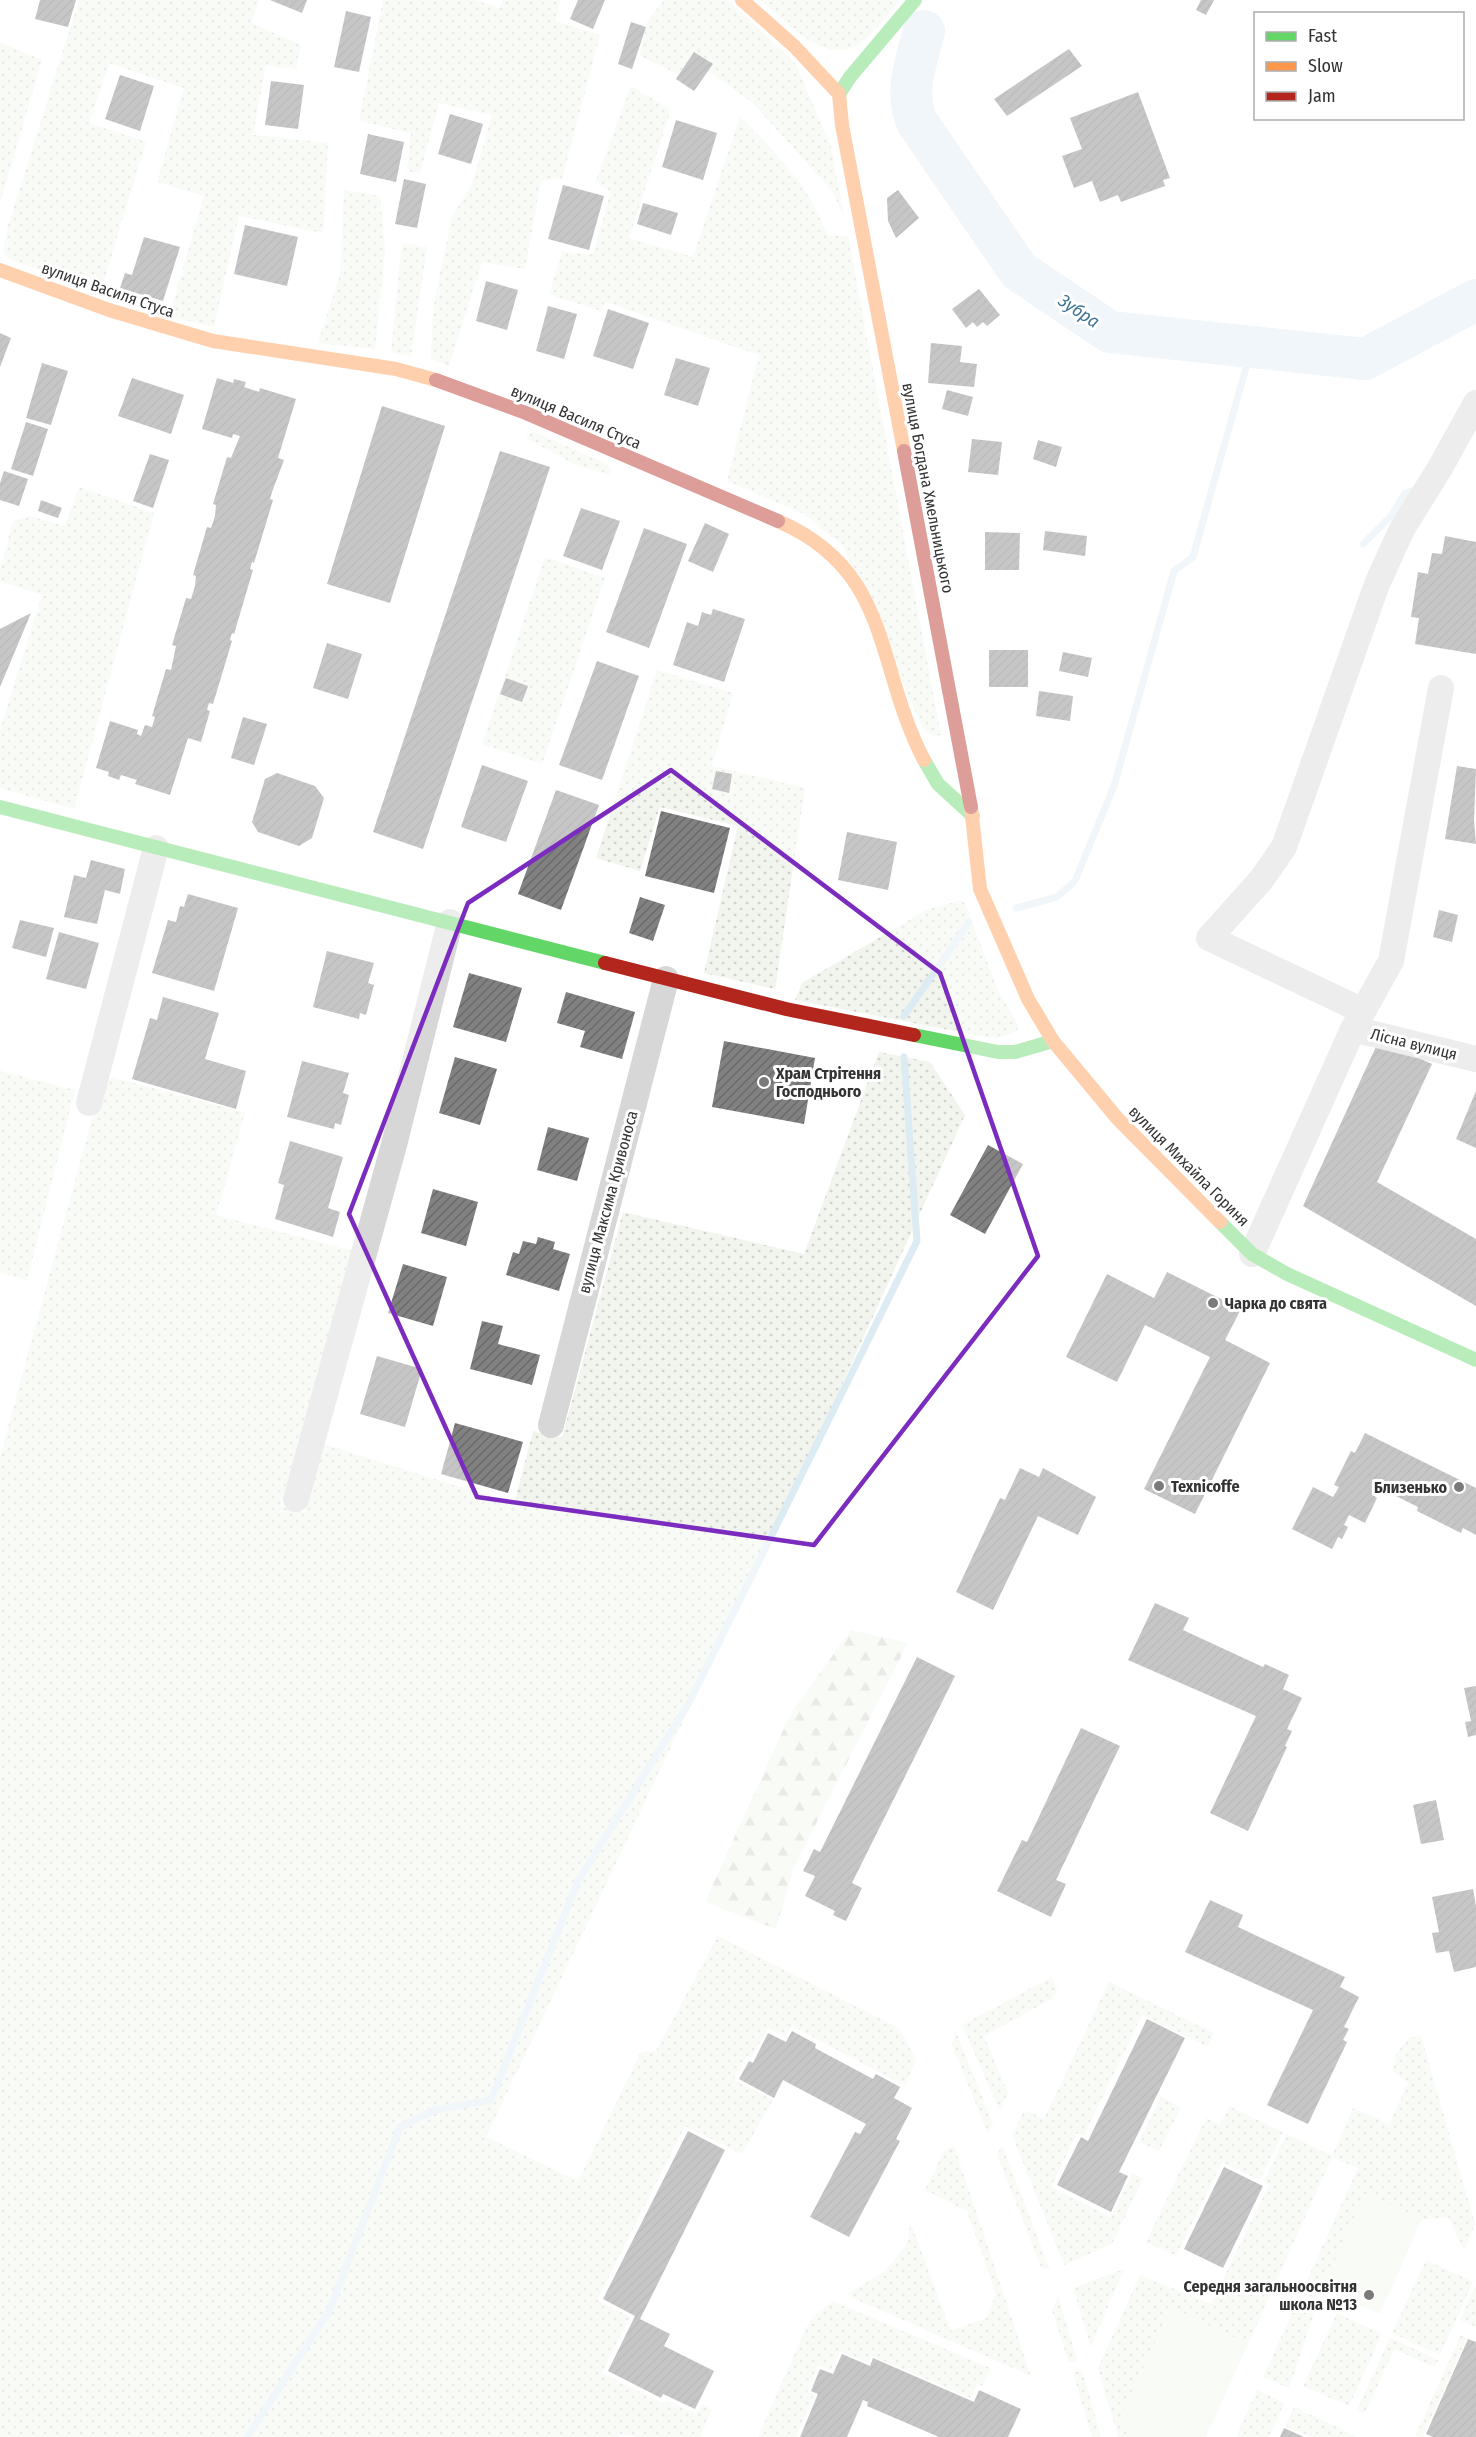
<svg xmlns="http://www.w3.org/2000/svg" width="1476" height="2437" viewBox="0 0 1476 2437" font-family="'Fira Sans Condensed',sans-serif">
<defs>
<pattern id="grass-dots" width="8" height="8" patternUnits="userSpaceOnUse" patternTransform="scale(1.5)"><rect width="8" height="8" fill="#f1f5ed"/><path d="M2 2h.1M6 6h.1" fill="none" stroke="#cfd2cc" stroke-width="1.8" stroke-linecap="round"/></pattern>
<pattern id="forest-firs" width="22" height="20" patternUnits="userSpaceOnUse" patternTransform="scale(1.5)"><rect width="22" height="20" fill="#f1f5ed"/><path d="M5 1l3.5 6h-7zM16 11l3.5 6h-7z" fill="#cfd2cc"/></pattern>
<pattern id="building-hatch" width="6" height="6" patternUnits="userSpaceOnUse" patternTransform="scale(1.5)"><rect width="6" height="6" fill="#818181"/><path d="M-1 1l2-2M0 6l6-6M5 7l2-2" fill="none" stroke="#6a6a6a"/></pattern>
</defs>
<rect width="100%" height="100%" fill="#fff"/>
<path fill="url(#grass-dots)" d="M79 0H259L251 23 301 45 296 69 266 65 253 135 328 143 323 233 239 216 214 327 169 316 204 196 157 182 184 88 109 63 89 123 146 142 102 287 93 290 7 258 3 251 8 226Z
M383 0H475L499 8 503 0H561L555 21 600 35 562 179 541 180 525 269 482 262 449 366 431 359 433 309 452 216 472 184 492 115 439 103 420 173 407 171 411 133 359 121Z
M664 0H728L795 63 831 146 844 217 832 191 753 103 701 66 688 79 640 56 647 22Z
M760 0H901C888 14 874 33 859 44 824 67 786 20 760 0Z
M0 42 42 60 0 203Z
M631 86 671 110 629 238 693 257 740 117C774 150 811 188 827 235L848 236 941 735 935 736 924 731 843 546 804 514 727 481 759 355 605 302 601 311 549 294 562 252 593 254 611 191 595 183Z
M344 190 380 196 385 251 375 349 318 343 340 275Z
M402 243 427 247 411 356 391 353Z
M532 431 607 464 611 469 610 475 576 465 526 438Z
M79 487 154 513 74 809 0 788V730L42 595 0 581V570L13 521 30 516 65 526Z
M545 557 605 578 542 764 482 744Z
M657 670 733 693 712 766 805 788 775 989 704 973 738 826 660 807 640 871 596 858Z
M959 901 964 902 966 906 997 988 1018 1025 1017 1031 996 1039 795 1000 802 983 928 909Z
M879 1052 930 1062 965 1115 817 1439 486 2137 578 2181 641 2052 656 2051 718 1936 900 2029 916 2060 905 2086 792 2026 785 2037 768 2028 751 2058 747 2056 734 2080 773 2100 742 2154 685 2126 597 2300 630 2317 602 2373 664 2404 666 2400 696 2414 702 2404 712 2409 700 2437H639L619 2434 618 2437H0V1457L100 1089 112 1077 245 1113 216 1215 353 1251 280 1506 305 1512 324 1444 514 1504 533 1431 562 1438 623 1212 804 1254Z
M0 1071 75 1090 27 1280 0 1273Z
M1052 1977 1057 1990 1053 1998 984 2036 1008 2093 1000 2111 962 2025Z
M1109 1982 1214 2033 1207 2046 1142 2015 1084 2136 1077 2133 1051 2187 1111 2217 1133 2173 1143 2179 1112 2244 1064 2265 1012 2135 1023 2113 1029 2112 1044 2119Z
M956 2032 993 2124 988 2134 952 2045Z
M1421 2036 1475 2224 1464 2251 1449 2218 1422 2219 1365 2194 1322 2289 1289 2388 1263 2377 1358 2168 1332 2157 1248 2344 1171 2308 1122 2414 1129 2437H1118L1098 2368 1140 2275 1211 2304 1269 2185 1264 2181 1287 2134 1332 2156 1353 2108 1389 2124 1408 2083 1393 2071 1396 2054 1409 2038Z
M1161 2097 1181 2107 1159 2151 1139 2142Z
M1229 2106 1283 2132 1260 2180 1222 2162 1176 2256 1146 2242 1206 2118 1220 2125Z
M1002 2145 1050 2270 1041 2267 997 2155Z
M954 2146 1031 2376 846 2295 885 2271 908 2243 910 2221 951 2331 986 2318 996 2294 967 2211 925 2190 944 2151Z
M1426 2260 1473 2282 1440 2355 1392 2333Z
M1124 2269 1091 2347 1073 2288Z
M1476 2285V2327L1460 2320Z
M1058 2295 1077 2360 1069 2363 1052 2311Z
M833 2301 990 2368 983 2386 977 2384 971 2398 872 2356 868 2363 840 2351 831 2370 818 2365 807 2392 814 2395 796 2437H758L805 2330 813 2317Z
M1337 2313 1382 2334 1349 2406 1303 2386Z
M1461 2335 1467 2338 1423 2435 1427 2437 1415 2436Z
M1390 2338 1438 2360 1435 2367 1394 2349 1365 2413 1357 2410Z
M1082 2370 1101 2437H1092L1073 2373Z
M1257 2390 1284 2403 1269 2437H1236Z
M1294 2407 1358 2437H1311L1285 2426Z"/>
<path fill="url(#forest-firs)" d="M851 1630 908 1643 793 1869 776 1929 705 1902 791 1713Z"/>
<path fill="#f1f5ed" d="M1365 2194 1422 2219 1380 2314 1322 2289Z
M1171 2308 1248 2344 1206 2437H1129L1122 2414Z"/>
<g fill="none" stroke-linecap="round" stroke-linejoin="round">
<path stroke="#ddebf3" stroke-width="7" d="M1363 544 1391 516 1405 493 1417 489
M1016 908 1057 897 1075 881 1114 786 1174 571 1193 557 1252 346
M904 1016 969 922
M247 2437 329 2311 400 2127 435 2110 491 2100 578 1881 690 1701 917 1241 904 1057"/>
<path stroke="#ddebf3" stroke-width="42" d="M924 31C916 63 904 91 917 122L1019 271 1110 332 1365 359 1476 300"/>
</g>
<path fill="url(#building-hatch)" d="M40 0H76L68 27 35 19Z
M270 0H307L302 13Z
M578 0H605L593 29 570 19Z
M1201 0H1214L1206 15 1196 10Z
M346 11 371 17 359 72 334 67Z
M631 22 646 27 632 69 618 64Z
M1069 49 1082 66 1007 116 994 99Z
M694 52 713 64 694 91 676 79Z
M120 75 154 86 140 131 105 119Z
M271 81 304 85 298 129 265 125Z
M1138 92 1170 178 1163 180 1165 186 1121 202 1118 195 1100 202 1092 181 1074 188 1062 156 1082 149 1070 118Z
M450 114 483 124 471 164 438 154Z
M676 120 717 133 703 180 662 167Z
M368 134 404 142 396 182 360 174Z
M404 179 426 184 417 228 395 224Z
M563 185 604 196 589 250 548 239Z
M898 190 919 218 896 238 888 221 887 198Z
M643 203 678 213 671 235 637 224Z
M245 225 298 237 287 286 234 274Z
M144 237 180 247 163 301 120 288 125 273 132 275Z
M486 281 518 290 507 330 476 321Z
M979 289 1000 315 987 326 983 322 977 327 973 322 966 328 952 309Z
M548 306 577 314 564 359 536 351Z
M608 309 649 323 633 369 593 356Z
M0 333 11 338 0 367Z
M931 343 962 346 960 362 977 364 974 387 928 383Z
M676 358 710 368 698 406 664 395Z
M42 363 68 371 51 425 26 418Z
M132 378 184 395 171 434 118 416Z
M217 378 233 383 234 379 246 382 244 387 259 392 260 388 296 399 278 458 284 460 272 492 270 499 273 500 254 563 252 562 250 569 253 570 234 634 232 633 230 640 232 641 213 704 209 703 207 710 210 711 201 742 188 738 170 795 135 784 137 780 121 775 119 780 108 776 109 772 96 768 110 721 138 730 137 734 141 736 145 725 152 727 155 717 152 716 166 669 171 670 176 646 172 645 186 598 191 599 195 586 196 576 193 575 207 527 211 528 215 516 216 505 213 504 227 457 231 458 240 436 233 434 232 438 202 429Z
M947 390 973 397 968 416 942 409Z
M382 406 445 426 390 603 327 584Z
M26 422 48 429 33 476 11 469Z
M972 439 1002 442 998 475 968 472Z
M1038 440 1062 447 1056 467 1033 459Z
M500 451 550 467 423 849 373 832Z
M150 454 169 460 153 508 133 501Z
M4 471 28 479 19 506 0 500V483Z
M41 500 62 508 58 518 38 511Z
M581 508 620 521 602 570 563 556Z
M705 523 729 534 713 572 688 561Z
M644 528 687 544 649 648 606 632Z
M1045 531 1087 536 1085 556 1043 550Z
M985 532 1020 533 1019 570H985Z
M1445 536 1476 542V654L1415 644 1419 618 1411 617 1418 572 1428 574 1432 553 1442 554Z
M713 609 745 619 724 682 673 665 687 622 698 626 702 612 711 615Z
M31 613 0 687V629Z
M327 643 362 654 348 699 313 688Z
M989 650H1028V687H989Z
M1063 652 1092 658 1088 677 1059 671Z
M597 661 639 676 602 780 559 765Z
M506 678 528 686 522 702 500 694Z
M1039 691 1073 696 1070 721 1036 716Z
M243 717 267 724 254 765 231 758Z
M482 765 528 781 506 842 461 827Z
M1457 766 1476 769 1474 820 1476 844 1445 839Z
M716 771 732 774 729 793 712 789Z
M277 773 315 786 324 798 312 838 299 846 258 832 252 822 265 779Z
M556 790 599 805 561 910 518 894Z
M661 811 730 828 714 893 645 876Z
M847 832 897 842 888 890 838 880Z
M91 860 125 869 120 894 105 890 97 924 64 917 74 875 86 878Z
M188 894 238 908 214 991 152 973 168 920 176 922 180 906 184 907Z
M640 897 665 905 653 941 629 933Z
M1439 910 1458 915 1452 942 1433 937Z
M20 920 54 928 46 957 12 948Z
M59 932 99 943 86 989 46 979Z
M327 951 374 963 368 983 374 985 366 1015 360 1013 359 1019 313 1007Z
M469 973 522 988 506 1042 453 1027Z
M566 992 635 1012 622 1059 580 1047 585 1031 557 1023Z
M163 997 219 1013 205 1059 246 1071 236 1109 132 1079 150 1018 157 1020Z
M1379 1040 1432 1064 1377 1182 1476 1239V1306L1303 1206Z
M724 1041 815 1058 804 1124 712 1107Z
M455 1057 497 1069 480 1125 439 1113Z
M302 1061 349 1073 343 1093 349 1095 341 1125 335 1123 334 1129 287 1117Z
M1476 1091V1148L1456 1139Z
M548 1127 589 1138 577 1181 537 1170Z
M290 1141 343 1157 328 1208 340 1212 333 1237 275 1219 284 1185 278 1183Z
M988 1145 1023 1164 985 1234 950 1215Z
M433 1189 478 1202 466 1246 421 1233Z
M538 1237 555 1242 553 1249 570 1254 559 1291 506 1275 513 1252 519 1254 523 1241 536 1244Z
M403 1264 447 1277 433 1326 388 1313Z
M1167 1272 1241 1309 1225 1340 1270 1363 1195 1514 1144 1489 1210 1357 1145 1325 1117 1382 1066 1357 1107 1274 1154 1298Z
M482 1321 503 1326 498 1344 540 1355 532 1385 470 1369Z
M377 1356 422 1369 405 1427 360 1414Z
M455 1423 523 1442 508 1493 441 1474Z
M1365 1433 1476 1488V1535L1463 1528 1461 1533 1417 1511 1418 1507 1378 1487 1373 1495 1377 1498 1365 1523 1349 1515 1344 1525 1348 1527 1342 1539 1338 1537 1332 1549 1292 1529 1313 1487 1333 1497 1339 1487 1334 1485 1351 1451 1355 1453Z
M1020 1468 1039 1477 1043 1468 1096 1497 1078 1535 1038 1516 993 1610 956 1592 1000 1498 1005 1500Z
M1155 1603 1189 1618 1183 1630 1263 1667 1265 1664 1289 1675 1283 1689 1302 1698 1287 1729 1292 1731 1285 1746 1287 1747 1248 1831 1210 1813 1256 1716 1128 1660Z
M917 1657 955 1676 852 1883 862 1888 846 1921 833 1915 835 1911 805 1896 815 1876 803 1871 814 1849 820 1852Z
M1476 1686V1735L1468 1737 1465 1722 1471 1721 1464 1688Z
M1081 1728 1120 1746 1056 1880 1066 1884 1051 1917 997 1891 1022 1840 1027 1842Z
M1436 1800 1444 1840 1421 1844 1413 1805Z
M1473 1889 1476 1906V1967L1454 1972 1449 1951 1436 1953 1432 1933 1439 1932 1432 1897Z
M1210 1900 1243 1915 1238 1927 1345 1977 1340 1987 1359 1997 1344 2027 1349 2029 1343 2040 1347 2042 1308 2124 1267 2105 1313 2010 1185 1952Z
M1147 2019 1185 2038 1119 2172 1128 2176 1111 2212 1057 2185 1081 2137 1088 2141Z
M792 2031 816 2044 815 2048 873 2079 876 2074 900 2087 894 2098 912 2108 896 2139 900 2141 849 2237 810 2217 855 2132 860 2134 866 2124 783 2080 774 2098 739 2079 749 2061 753 2063 768 2033 786 2042Z
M688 2131 725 2150 640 2319 670 2334 664 2346 714 2371 695 2409 663 2394 661 2398 608 2371 635 2316 603 2299Z
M1224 2167 1263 2186 1223 2268 1184 2249Z
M1468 2339 1476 2342V2437H1433L1426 2434Z
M842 2354 870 2366 873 2358 974 2402 979 2390 1021 2409 1008 2437H939L867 2406 868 2402 863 2400 847 2437H800L818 2394 811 2391 820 2369 833 2374Z
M1284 2428 1304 2437H1280Z"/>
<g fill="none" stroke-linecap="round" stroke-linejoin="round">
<path stroke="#d7d7d7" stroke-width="26" d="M1363 1011 1209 938 1261 880 1284 847 1377 584 1402 529 1440 468 1476 403
M1353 1029 1476 1059
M89 1103 156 848
M1252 1254 1353 1029 1391 961 1441 688
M551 1425 666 979
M296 1499 394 1145 450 922"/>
<path stroke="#63d668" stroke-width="14" d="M839 94 850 77 915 0
M924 760 938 784 973 816
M0 807 605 963
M914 1035 998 1052H1015L1053 1041
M1220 1222 1252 1254 1287 1274 1476 1360"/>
<path stroke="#ff974d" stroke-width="14" d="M742 0 794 46 839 94 842 125 904 451
M0 270 109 310 213 341 396 369 436 380
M778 521C893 571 874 664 924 760
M971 807 980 889 1028 999 1053 1041 1117 1118 1220 1222"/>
<path stroke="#b3261e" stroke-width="14" d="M436 380 526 413 778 521
M904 451 971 807
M605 963 786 1009 914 1035"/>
</g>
<path d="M0 0H1476V2437H0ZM671 770 940 973 1038 1256 814 1545 477 1497 349 1214 468 903Z" fill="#fff" fill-opacity=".55" fill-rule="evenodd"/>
<path fill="none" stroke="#7b2cbf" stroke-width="4.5" stroke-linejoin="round" d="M671 770 940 973 1038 1256 814 1545 477 1497 349 1214 468 903Z"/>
<g fill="#7a7a7a" stroke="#fff" stroke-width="2">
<circle cx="764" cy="1082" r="6"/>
<circle cx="1213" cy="1303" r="6"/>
<circle cx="1159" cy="1486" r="6"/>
<circle cx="1459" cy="1487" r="6"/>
<circle cx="1369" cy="2295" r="6"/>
</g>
<g text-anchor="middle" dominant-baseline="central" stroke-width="6" stroke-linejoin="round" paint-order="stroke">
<g font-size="16" fill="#333" stroke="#fff">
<text transform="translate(108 290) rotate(19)">вулиця Василя Стуса</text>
<text transform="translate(576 417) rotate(23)">вулиця Василя Стуса</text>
<text transform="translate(928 488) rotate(79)">вулиця Богдана Хмельницького</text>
<text transform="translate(1414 1044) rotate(14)">Лісна вулиця</text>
<text transform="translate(1189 1166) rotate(45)">вулиця Михайла Гориня</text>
<text transform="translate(608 1202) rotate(-75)">вулиця Максима Кривоноса</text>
</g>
<g font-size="16" font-weight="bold" fill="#333" stroke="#fff" text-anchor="start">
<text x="776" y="1073">Храм Стрітення<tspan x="776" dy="18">Господнього</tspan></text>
<text x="1225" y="1303">Чарка до свята</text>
<text x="1171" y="1486">Texnicoffe</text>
<text x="1447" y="1487" text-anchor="end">Близенько</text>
<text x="1357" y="2286" text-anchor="end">Середня загальноосвітня<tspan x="1357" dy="18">школа №13</tspan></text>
</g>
<g font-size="18" font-style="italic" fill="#3f7597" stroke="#fff">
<text transform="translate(1079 311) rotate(34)">Зубра</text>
</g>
</g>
<rect x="1254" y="12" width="210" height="108" fill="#ffffff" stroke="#adadad" stroke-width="1.5"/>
<rect x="1266" y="32" width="30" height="9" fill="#63d668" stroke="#adadad" stroke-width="1.5"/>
<text x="1308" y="42" font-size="18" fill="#333333">Fast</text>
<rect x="1266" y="62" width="30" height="9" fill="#ff974d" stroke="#adadad" stroke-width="1.5"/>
<text x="1308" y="72" font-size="18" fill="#333333">Slow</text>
<rect x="1266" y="92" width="30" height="9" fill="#b3261e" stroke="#adadad" stroke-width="1.5"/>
<text x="1308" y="102" font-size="18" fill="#333333">Jam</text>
</svg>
